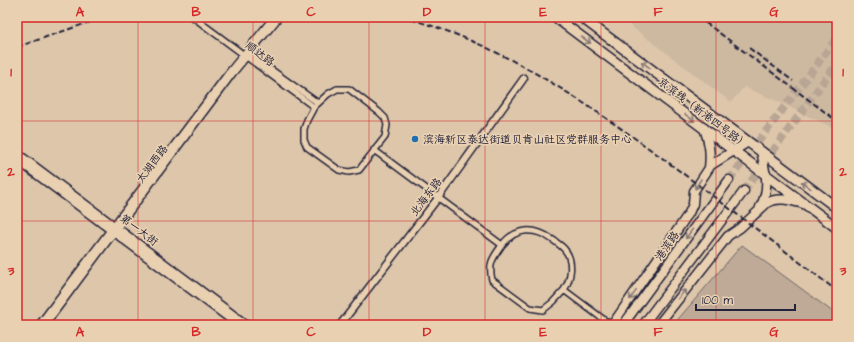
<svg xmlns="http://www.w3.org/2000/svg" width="854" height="342" viewBox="0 0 854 342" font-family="'Architects Daughter','LXGW WenKai TC',sans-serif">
<rect width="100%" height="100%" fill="#ddc6aa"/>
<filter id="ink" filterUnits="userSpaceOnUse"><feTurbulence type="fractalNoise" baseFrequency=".025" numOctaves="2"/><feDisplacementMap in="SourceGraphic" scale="8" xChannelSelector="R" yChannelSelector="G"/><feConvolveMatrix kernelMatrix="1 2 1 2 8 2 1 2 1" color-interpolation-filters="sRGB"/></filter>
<g filter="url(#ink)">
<path fill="#cdb8a0" d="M619 17H837V131L827 125 777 101 744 87 731 102Z"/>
<path fill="#beaa97" stroke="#706669" d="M742 245 837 315V325H673Z"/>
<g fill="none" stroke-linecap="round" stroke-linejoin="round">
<path stroke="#b8a594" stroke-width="8" stroke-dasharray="8 4" stroke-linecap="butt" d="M729 180 837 38
M744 191 837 63"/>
<defs>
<path id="minor" d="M193 17 314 107
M252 56 318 103
M337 89H349L379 112 385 118 387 125 385 137 359 170 349 172 339 170 307 147 304 140V129L307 120 314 107 328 94Z
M374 150 502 245C493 258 488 263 492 280L530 308 543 310 553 302 564 290 611 325
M502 245C516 227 535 227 553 240 557 243 562 246 565 250 574 261 571 279 564 290"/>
<path id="tertiary" d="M39 325 227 75 274 17
M45 325 232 74 279 17
M340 325 438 198 524 78"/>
<path id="secondary" d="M17 153 247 325
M17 160 238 325"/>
<path id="primary" d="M704 128C709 143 711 152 709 168
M760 207C771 189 765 170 761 151
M612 325 689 213 693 204 694 191 711 165 748 142
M623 325 729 180
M643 325 744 191
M658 325 728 236 740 228 767 203C778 196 792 201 804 204"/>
<path id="trunk" d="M555 17 837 228
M581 17 837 208"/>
</defs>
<use href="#minor" stroke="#22223b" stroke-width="8"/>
<use href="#tertiary" stroke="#22223b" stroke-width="9"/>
<use href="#secondary" stroke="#22223b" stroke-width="10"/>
<use href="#primary" stroke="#22223b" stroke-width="11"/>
<use href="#trunk" stroke="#22223b" stroke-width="12"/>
<use href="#minor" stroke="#e9d0b1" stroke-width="5"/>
<use href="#tertiary" stroke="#e9d0b1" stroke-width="6"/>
<use href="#secondary" stroke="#e9d0b1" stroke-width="7"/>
<use href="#primary" stroke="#e9d0b1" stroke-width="8"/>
<use href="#trunk" stroke="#e9d0b1" stroke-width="9"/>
<path stroke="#22223b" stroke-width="2" stroke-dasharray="6 3" stroke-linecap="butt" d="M402 17C496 41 576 96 654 152 715 197 776 244 837 291
M698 17 837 121
M17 47 90 22 109 17
M749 48 793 81"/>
</g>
<defs><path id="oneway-shaft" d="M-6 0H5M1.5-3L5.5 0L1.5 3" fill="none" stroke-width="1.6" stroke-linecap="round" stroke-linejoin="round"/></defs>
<g stroke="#867976">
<use href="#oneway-shaft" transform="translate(586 40) rotate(37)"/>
<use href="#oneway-shaft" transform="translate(646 65) rotate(-143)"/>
<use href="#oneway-shaft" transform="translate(690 118) rotate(37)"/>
<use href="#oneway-shaft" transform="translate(698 184) rotate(121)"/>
<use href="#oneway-shaft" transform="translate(806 185) rotate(-143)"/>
<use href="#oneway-shaft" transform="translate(689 234) rotate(126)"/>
<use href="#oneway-shaft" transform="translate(682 294) rotate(-52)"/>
<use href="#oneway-shaft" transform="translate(633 295) rotate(125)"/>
</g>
</g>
<path fill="none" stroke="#d62828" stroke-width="1" stroke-opacity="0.55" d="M138 17V325M253 17V325M369 17V325M485 17V325M601 17V325M716 17V325M17 121H837M17 221H837"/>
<circle fill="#1f6fb2" stroke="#e9d0b1" stroke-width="1.5" cx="415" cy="139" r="4"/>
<g text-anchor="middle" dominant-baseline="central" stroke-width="3.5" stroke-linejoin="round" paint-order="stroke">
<g font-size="11" fill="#22223b" stroke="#e9d0b1">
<text transform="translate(260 54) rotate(37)">顺达路</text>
<text transform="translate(703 113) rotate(37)">京滨线（新港四号路）</text>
<text transform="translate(152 164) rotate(-53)">太湖西路</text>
<text transform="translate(426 197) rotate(-53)">北海东路</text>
<text transform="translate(139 230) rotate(37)">第一大街</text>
<text transform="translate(667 246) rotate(-54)">港滨路</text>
</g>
<g font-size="11" fill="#22223b" stroke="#e9d0b1" text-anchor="start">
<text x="423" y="139">滨海新区泰达街道贝肯山社区党群服务中心</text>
</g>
</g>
<rect width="854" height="342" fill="none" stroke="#e9d0b1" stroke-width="44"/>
<path d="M696 304v6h99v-6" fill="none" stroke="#22223b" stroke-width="2"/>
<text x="702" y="304" font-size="12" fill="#22223b" stroke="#e9d0b1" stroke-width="3" paint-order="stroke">100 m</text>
<rect x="22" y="22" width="810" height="298" fill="none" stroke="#d62828" stroke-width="1.5"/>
<g font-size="13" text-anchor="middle" font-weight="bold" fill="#d62828">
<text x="80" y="16">A</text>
<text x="196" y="16">B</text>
<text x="311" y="16">C</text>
<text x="427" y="16">D</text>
<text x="543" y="16">E</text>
<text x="658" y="16">F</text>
<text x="774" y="16">G</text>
<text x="11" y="76">1</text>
<text x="843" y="76">1</text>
<text x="11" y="176">2</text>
<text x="843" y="176">2</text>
<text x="11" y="275">3</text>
<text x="843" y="275">3</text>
<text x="80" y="336">A</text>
<text x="196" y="336">B</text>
<text x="311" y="336">C</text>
<text x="427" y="336">D</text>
<text x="543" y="336">E</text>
<text x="658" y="336">F</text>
<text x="774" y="336">G</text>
</g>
</svg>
